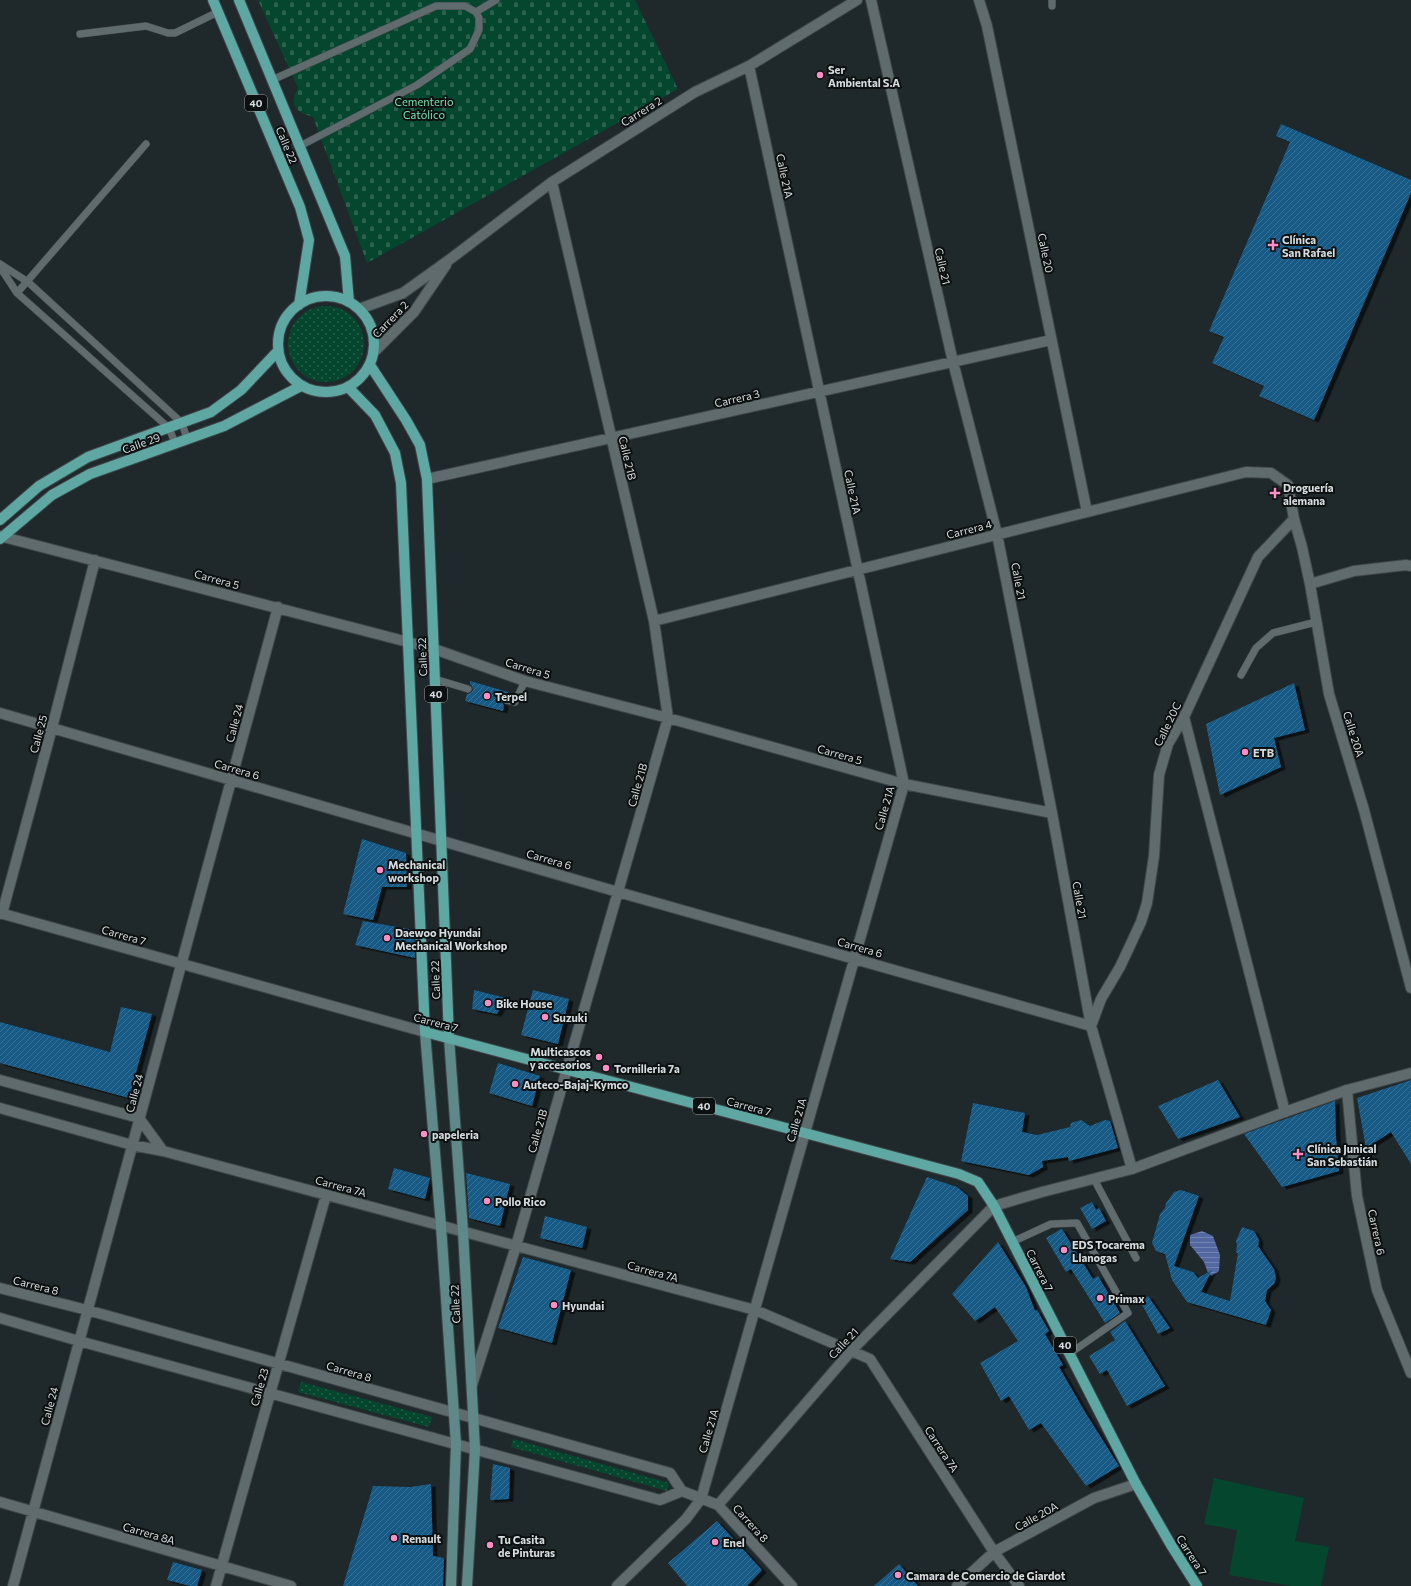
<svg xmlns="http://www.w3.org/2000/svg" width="1411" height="1586" viewBox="0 0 1411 1586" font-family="Commissioner,sans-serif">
<defs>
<pattern id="grass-dots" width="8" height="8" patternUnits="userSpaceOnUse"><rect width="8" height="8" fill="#05472e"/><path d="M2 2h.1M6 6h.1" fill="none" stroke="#29614c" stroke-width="1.8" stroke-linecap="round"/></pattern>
<pattern id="cemetery-stones" width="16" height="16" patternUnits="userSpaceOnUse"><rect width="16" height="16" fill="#05472e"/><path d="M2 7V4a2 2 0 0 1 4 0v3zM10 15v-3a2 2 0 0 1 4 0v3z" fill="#29614c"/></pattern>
<pattern id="water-rules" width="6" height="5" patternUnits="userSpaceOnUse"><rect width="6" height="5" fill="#5367a1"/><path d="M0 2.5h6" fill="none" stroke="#7383b2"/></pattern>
<pattern id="building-hatch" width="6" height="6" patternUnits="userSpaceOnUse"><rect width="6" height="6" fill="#165a85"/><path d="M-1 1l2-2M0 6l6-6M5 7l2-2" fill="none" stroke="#377196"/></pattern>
<filter id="shadow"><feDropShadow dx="4.5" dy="2.5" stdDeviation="0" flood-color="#0009"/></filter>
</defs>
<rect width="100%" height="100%" fill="#1f282a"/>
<path fill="url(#grass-dots)" d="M288 344a38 38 0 1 1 76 0a38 38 0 1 1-76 0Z
M301 1382 432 1417 429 1427 298 1392Z
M513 1439 669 1483 667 1491 511 1447Z"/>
<path fill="url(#cemetery-stones)" d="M258 0H635L678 89 367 263 313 117C297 112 288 106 298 88Z"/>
<path fill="#05472e" d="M1214 1478 1304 1498 1295 1541 1329 1547 1321 1586H1292L1229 1575 1237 1530 1204 1524Z"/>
<path fill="url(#water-rules)" d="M1202 1231 1213 1236 1220 1255 1219 1271 1212 1276 1208 1273 1204 1262 1190 1245V1235Z"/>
<path fill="url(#building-hatch)" filter="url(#shadow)" d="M1281 124 1411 180V193L1314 420 1259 396 1264 386 1212 363 1224 337 1209 331 1290 142 1276 136Z
M470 681 508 692 507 695H504L501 699V702L504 705 503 711 465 701 467 694 471 693 473 690 472 686 470 684Z
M1294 683 1305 730 1274 738 1281 767 1220 795 1206 724Z
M362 839 406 853 407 887H382L373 920 343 914Z
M363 921 414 930 415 958 355 945Z
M474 990 506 998 497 1014 472 1009Z
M533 990 569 999 558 1044 521 1035Z
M121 1007 152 1014 129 1098 0 1063V1022L110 1052Z
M498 1063 540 1076 532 1106 489 1093Z
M1218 1080 1240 1117 1178 1139 1158 1106Z
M1411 1080V1164L1391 1132 1366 1148 1357 1098Z
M1335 1101 1336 1138 1339 1171 1282 1187 1244 1134Z
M973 1103 1025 1113 1022 1132 1037 1135 1070 1127 1071 1123 1081 1120 1090 1126 1105 1120 1110 1121 1118 1148 1069 1161 1068 1157 1042 1161 1043 1167 1029 1175 961 1161Z
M394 1168 430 1178 425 1199 388 1189Z
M466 1173 510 1184 500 1226 469 1218Z
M927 1177 957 1187 968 1196V1210L910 1262 890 1259Z
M1181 1190 1199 1196 1174 1266 1193 1272 1198 1278 1212 1270 1201 1292 1230 1301 1238 1253H1236L1237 1245 1236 1241 1242 1227 1254 1231 1259 1240 1258 1246 1274 1269 1276 1278 1274 1284 1267 1290 1265 1301 1271 1310 1266 1325 1187 1302 1172 1280 1165 1254 1156 1251 1152 1243 1160 1214 1165 1208 1166 1203 1174 1192Z
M1092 1202 1096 1210 1099 1208 1106 1221 1092 1229 1080 1208Z
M545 1216 587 1227 582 1248 540 1238Z
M1061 1229H1062L1093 1279 1098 1276 1120 1313 1105 1323 1071 1269 1066 1272 1046 1238Z
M998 1242 1026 1287 1035 1311 1037 1310 1049 1331 1045 1334 1063 1365 1059 1367 1085 1412 1119 1466 1086 1486 1041 1423 1029 1430 1009 1396 1001 1401 980 1363 1018 1341 995 1307 975 1321 952 1294Z
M523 1257 571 1270 552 1343 498 1328Z
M1148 1296 1170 1328 1158 1334 1140 1301Z
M1125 1321 1165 1386 1127 1406 1107 1370 1100 1374 1089 1356 1115 1340 1110 1332Z
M493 1464 510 1468 509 1499 490 1500Z
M431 1484 433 1556 444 1558 443 1586H343L373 1486 410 1487Z
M717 1521 762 1570 747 1586H687L668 1563Z
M173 1562 202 1570 197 1586H190L167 1580Z
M899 1564 918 1586H874Z"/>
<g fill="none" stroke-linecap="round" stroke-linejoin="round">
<defs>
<path id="service" d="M1052 0V6
M476 12 496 0
M80 34 146 26 168 33H175L218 12
M272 80 436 6H465L476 12 479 18V30L470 49 417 85 300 146
M0 264 28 282 182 423 187 439
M0 267 17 293 169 428 175 443
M17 293 146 144
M1241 675 1256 648 1273 633 1316 622
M435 679 468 689
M506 700 515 702 525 681
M1094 1179 1136 1258
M1012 1242 1051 1224 1077 1223 1128 1313 1069 1354"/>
<path id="minor" d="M871 0 953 362 997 534 1052 813 1091 1026 1132 1169
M979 0 987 26 1087 512
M359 309 403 293 449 260 552 182 695 92 749 66 857 0
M373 353 414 312 446 265
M427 479 1051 340
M0 536 408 642 434 649 525 681 668 718 904 784 1052 813
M1310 584 1354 571 1406 565 1411 566
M654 621 1246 472 1271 473 1288 485 1294 519 1302 547 1310 584 1329 694 1364 810 1411 988
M0 713 618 892 1091 1026 1101 999 1120 967 1141 922 1147 903 1154 856 1159 775 1168 744 1184 717 1258 557 1294 519
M1184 717 1285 1112
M2 914 52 728 95 560
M0 1080 139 1118 163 1151
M1347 1090 1357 1196 1377 1290 1411 1373
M0 1108 132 1145 163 1151 755 1310 870 1359 994 1552 1019 1586
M0 1288 87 1310 670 1473 682 1491 660 1500 79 1341 0 1318
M472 1385 516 1246 668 718 654 621 552 182
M682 1491 718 1505 792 1586
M0 1502 291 1586
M718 1505 852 1350 994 1206
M13 1586 278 607
M216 1586 326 1195
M617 1586 686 1519 701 1499 904 784 749 66
M957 1586 994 1552 1094 1498 1136 1484"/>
<path id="tertiary" d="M0 913 425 1032
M994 1206 1042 1192 1132 1169 1285 1112 1347 1090 1411 1073"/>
<path id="secondary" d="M425 1032 441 1226 456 1444 451 1586
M449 1038 463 1231 475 1449 467 1586"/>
<path id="primary" d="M213 0 300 207 309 240 299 305
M239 0 345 256 349 302
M278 344a48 48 0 1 1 96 0a48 48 0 1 1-96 0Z
M370 365 406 420 420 445 427 479 449 1038
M348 387 375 415 395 453 401 483 425 1032 959 1174 978 1182 994 1206 1136 1484 1171 1545 1197 1586
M0 520 39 486 88 457 211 412 241 390 278 351
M0 539 52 495 90 474 224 426 301 386"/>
</defs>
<use href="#service" stroke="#3e4648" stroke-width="8"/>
<use href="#minor" stroke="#3e4648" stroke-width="12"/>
<use href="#tertiary" stroke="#3e4648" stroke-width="12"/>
<use href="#secondary" stroke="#3e4648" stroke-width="12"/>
<use href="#primary" stroke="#3e4648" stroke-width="12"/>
<use href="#service" stroke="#606b6d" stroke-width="7"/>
<use href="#minor" stroke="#606b6d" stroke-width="10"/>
<use href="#tertiary" stroke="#606b6d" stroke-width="10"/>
<use href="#secondary" stroke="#5f8988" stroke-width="10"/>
<use href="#primary" stroke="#5ea7a2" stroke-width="10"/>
</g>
<g fill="#fb8fc5" stroke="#0c1011" stroke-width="1.5">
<circle cx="820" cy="75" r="4"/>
<path d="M1271 239h4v4h4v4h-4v4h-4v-4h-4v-4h4z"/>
<path d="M1273 487h4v4h4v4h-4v4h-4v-4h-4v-4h4z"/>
<circle cx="487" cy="696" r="4"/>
<circle cx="1245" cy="752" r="4"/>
<circle cx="380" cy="870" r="4"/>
<circle cx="387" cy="938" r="4"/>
<circle cx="488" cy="1003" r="4"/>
<circle cx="545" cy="1017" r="4"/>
<circle cx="599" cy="1057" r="4"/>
<circle cx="606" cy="1068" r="4"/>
<circle cx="515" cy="1084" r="4"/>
<circle cx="424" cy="1134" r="4"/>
<path d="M1296 1148h4v4h4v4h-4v4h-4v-4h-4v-4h4z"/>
<circle cx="487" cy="1201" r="4"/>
<circle cx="1064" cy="1250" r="4"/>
<circle cx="1100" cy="1298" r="4"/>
<circle cx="554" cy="1305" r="4"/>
<circle cx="394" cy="1538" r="4"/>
<circle cx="715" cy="1542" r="4"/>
<circle cx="490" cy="1545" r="4"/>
<circle cx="898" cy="1575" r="4"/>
</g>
<g text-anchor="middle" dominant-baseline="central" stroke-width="4" stroke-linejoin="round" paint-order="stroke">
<g fill="#0c1011" stroke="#999fa0" stroke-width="1">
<rect x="245" y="95" width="22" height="16" rx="3"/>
<rect x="425" y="686" width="22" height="16" rx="3"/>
<rect x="693" y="1098" width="22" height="16" rx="3"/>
<rect x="1054" y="1337" width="22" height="16" rx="3"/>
</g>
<g font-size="10" font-weight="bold" fill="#d6dcde">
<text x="256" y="103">40</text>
<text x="436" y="694">40</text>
<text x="704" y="1106">40</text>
<text x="1065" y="1345">40</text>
</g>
<g font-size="11" font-weight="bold" fill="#d6dcde" stroke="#0c1011" text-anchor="start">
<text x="828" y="69">Ser<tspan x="828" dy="13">Ambiental S.A</tspan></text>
<text x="1282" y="239">Clínica<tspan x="1282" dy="13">San Rafael</tspan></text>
<text x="1283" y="487">Droguería<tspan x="1283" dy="13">alemana</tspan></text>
<text x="495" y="696">Terpel</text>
<text x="1253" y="752">ETB</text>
<text x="388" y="864">Mechanical<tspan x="388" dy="13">workshop</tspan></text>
<text x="395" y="932">Daewoo Hyundai<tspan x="395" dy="13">Mechanical Workshop</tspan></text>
<text x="496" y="1003">Bike House</text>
<text x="553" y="1017">Suzuki</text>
<text x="591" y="1051" text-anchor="end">Multicascos<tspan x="591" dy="13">y accesorios</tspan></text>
<text x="614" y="1068">Tornilleria 7a</text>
<text x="523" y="1084">Auteco-Bajaj-Kymco</text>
<text x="432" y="1134">papeleria</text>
<text x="1307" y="1148">Clínica Junical<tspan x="1307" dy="13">San Sebastián</tspan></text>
<text x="495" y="1201">Pollo Rico</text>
<text x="1072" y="1244">EDS Tocarema<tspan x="1072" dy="13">Llanogas</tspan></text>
<text x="1108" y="1298">Primax</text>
<text x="562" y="1305">Hyundai</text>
<text x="402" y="1538">Renault</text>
<text x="498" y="1539">Tu Casita<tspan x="498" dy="13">de Pinturas</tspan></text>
<text x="723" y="1542">Enel</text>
<text x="906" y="1575">Camara de Comercio de Giardot</text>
</g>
<g font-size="11" fill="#78e4b0" stroke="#0c1011">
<text x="424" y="101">Cementerio<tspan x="424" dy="13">Católico</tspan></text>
</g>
<g font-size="11" fill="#d6dcde" stroke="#0c1011">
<text transform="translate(641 111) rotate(-32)">Carrera 2</text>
<text transform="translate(287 145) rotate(67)">Calle 22</text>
<text transform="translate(785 176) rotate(78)">Calle 21A</text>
<text transform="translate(1046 253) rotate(78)">Calle 20</text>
<text transform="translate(943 266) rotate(77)">Calle 21</text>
<text transform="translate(390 319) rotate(-46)">Carrera 2</text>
<text transform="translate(737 398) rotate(-13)">Carrera 3</text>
<text transform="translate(141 443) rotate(-20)">Calle 29</text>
<text transform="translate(628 458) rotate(77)">Calle 21B</text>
<text transform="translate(853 492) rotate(78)">Calle 21A</text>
<text transform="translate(969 529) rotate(-14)">Carrera 4</text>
<text transform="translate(217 579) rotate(15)">Carrera 5</text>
<text transform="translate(1019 581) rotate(79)">Calle 21</text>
<text transform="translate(422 657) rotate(-92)">Calle 22</text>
<text transform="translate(528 668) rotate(17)">Carrera 5</text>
<text transform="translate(234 723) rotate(-75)">Calle 24</text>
<text transform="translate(1167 724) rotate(-64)">Calle 20C</text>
<text transform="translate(38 734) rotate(-75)">Calle 25</text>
<text transform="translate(1354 734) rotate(73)">Calle 20A</text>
<text transform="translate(840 754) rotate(16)">Carrera 5</text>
<text transform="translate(237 769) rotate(16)">Carrera 6</text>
<text transform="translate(637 785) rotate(-74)">Calle 21B</text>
<text transform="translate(884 808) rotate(-74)">Calle 21A</text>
<text transform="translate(549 859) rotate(16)">Carrera 6</text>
<text transform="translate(1080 900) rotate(80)">Calle 21</text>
<text transform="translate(124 935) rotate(16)">Carrera 7</text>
<text transform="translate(860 947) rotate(16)">Carrera 6</text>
<text transform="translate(435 980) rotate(-92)">Calle 22</text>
<text transform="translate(436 1022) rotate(15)">Carrera 7</text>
<text transform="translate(134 1093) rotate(-75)">Calle 24</text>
<text transform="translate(749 1106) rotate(15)">Carrera 7</text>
<text transform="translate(796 1120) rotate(-74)">Calle 21A</text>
<text transform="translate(537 1131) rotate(-74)">Calle 21B</text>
<text transform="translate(341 1186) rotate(15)">Carrera 7A</text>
<text transform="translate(1377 1232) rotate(78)">Carrera 6</text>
<text transform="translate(1040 1270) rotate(63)">Carrera 7</text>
<text transform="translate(653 1271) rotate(15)">Carrera 7A</text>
<text transform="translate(36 1285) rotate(14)">Carrera 8</text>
<text transform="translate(455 1304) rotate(-93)">Calle 22</text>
<text transform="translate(843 1343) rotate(-47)">Calle 21</text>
<text transform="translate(349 1371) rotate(16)">Carrera 8</text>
<text transform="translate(259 1387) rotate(-74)">Calle 23</text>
<text transform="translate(49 1406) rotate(-75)">Calle 24</text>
<text transform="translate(708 1431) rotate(-74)">Calle 21A</text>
<text transform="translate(942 1449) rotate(57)">Carrera 7A</text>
<text transform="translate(1036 1516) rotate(-29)">Calle 20A</text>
<text transform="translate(751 1523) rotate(48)">Carrera 8</text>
<text transform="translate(149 1533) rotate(16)">Carrera 8A</text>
<text transform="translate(1192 1555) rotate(57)">Carrera 7</text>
</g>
</g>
</svg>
